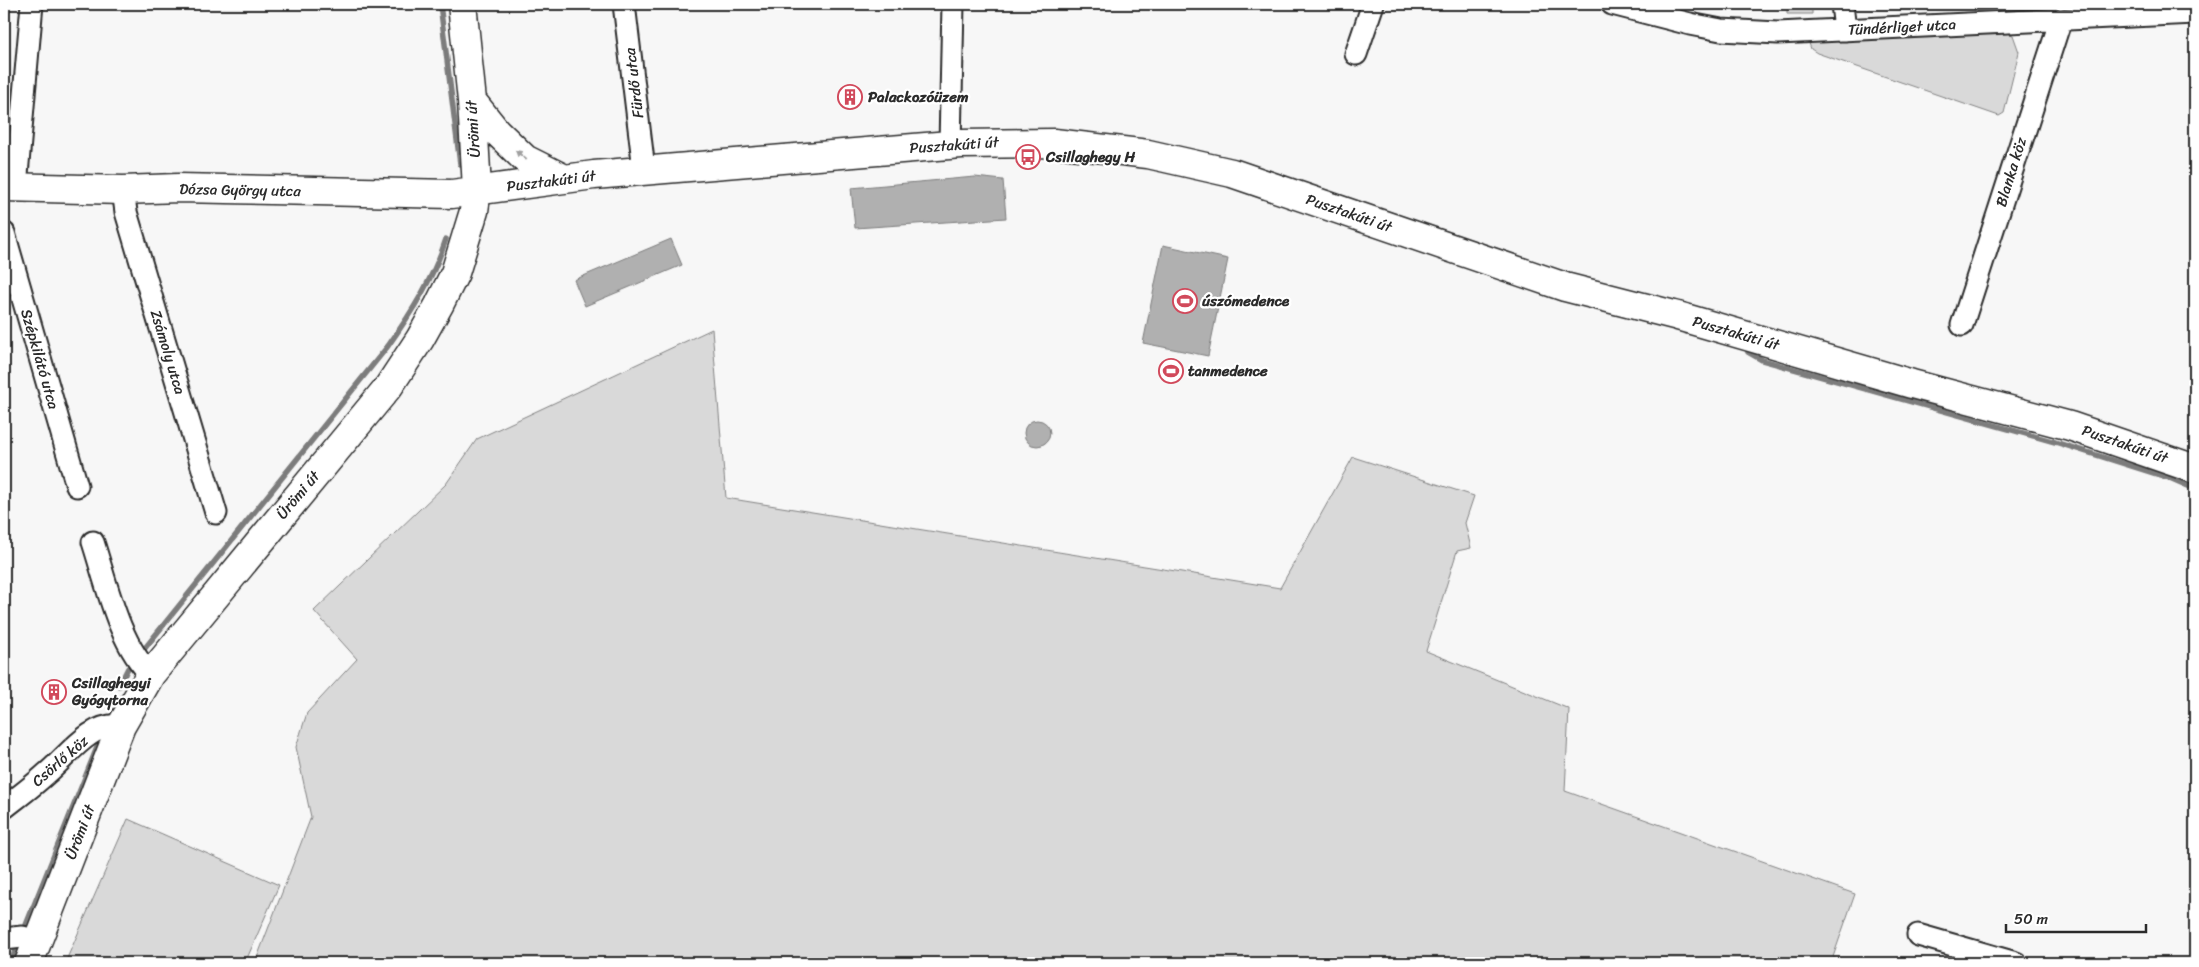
<svg xmlns="http://www.w3.org/2000/svg" width="2199" height="967" viewBox="0 0 2199 967" font-family="Sriracha,sans-serif">
<rect width="100%" height="100%" fill="#f7f7f7"/>
<filter id="ink" filterUnits="userSpaceOnUse"><feTurbulence type="fractalNoise" baseFrequency=".02" numOctaves="2"/><feDisplacementMap in="SourceGraphic" scale="10" xChannelSelector="R" yChannelSelector="G"/><feConvolveMatrix kernelMatrix="1 2 1 2 8 2 1 2 1" color-interpolation-filters="sRGB"/></filter>
<g filter="url(#ink)">
<path fill="#d9d9d9" stroke="#828282" d="M1787 4H1812V14H1787Z
M2004 32 2013 35 2019 52 2004 113 1999 116 1817 53 1811 49 1808 40Z
M712 329 726 498 1280 588 1353 457 1474 496 1465 523 1471 548 1457 551 1426 651 1569 709 1565 791 1855 894 1833 957 1847 963H255L311 817 296 747 307 713 357 659 314 611 446 484 477 439Z
M128 819 279 885 245 963H65Z"/>
<path fill="#b0b0b0" stroke="#7b7b7b" d="M975 177 1003 180 1006 218 855 228 851 188Z
M671 239 682 265 585 306 574 280Z
M1163 245 1228 259 1208 356 1143 343Z
M1024 433a13 13 0 1 1 26 0a13 13 0 1 1-26 0Z"/>
<g fill="none" stroke-linecap="round" stroke-linejoin="round">
<path stroke="#7b7b7b" stroke-width="5.5" d="M440 4 460 164
M1748 352 1762 360 2055 442 2172 479 2195 489
M145 648 388 346C412 312 433 279 446 239
M119 686 128 668
M26 925 100 740
M11 963 15 951"/>
<defs>
<path id="street" d="M624 4 643 161
M1612 4 1690 24 1721 30 1778 33 2195 13
M1842 4 1845 30
M1356 54 1373 4
M950 145 953 4
M16 186 32 4
M123 190 126 212 216 513
M4 233 77 486
M1962 325 2061 19
M93 542C106 582 120 647 151 674
M4 808C18 797 33 786 46 774 67 757 91 721 121 726
M1918 935 2016 963
M4 939 22 937 38 941"/>
<path id="secondary" d="M472 101 496 131 525 159 563 178
M4 187 123 190 178 188 452 194 594 175 961 144 1054 143 1148 154 1232 173 1565 287 1678 316 1912 384 2070 426 2195 469
M29 963 121 726 151 674 389 386 420 339 439 305 455 273 474 211 477 189 472 101 462 4"/>
</defs>
<use href="#street" stroke="#2b2b2b" stroke-width="25"/>
<use href="#secondary" stroke="#2b2b2b" stroke-width="31"/>
<use href="#street" stroke="#fff" stroke-width="21"/>
<use href="#secondary" stroke="#fff" stroke-width="28"/>
</g>
<defs><path id="oneway-solid" d="M-6-.8H1V-3.2L6.5 0L1 3.2V.8H-6Z" transform="scale(1.25)"/></defs>
<use fill="#a0a0a0" href="#oneway-solid" transform="translate(521 155) rotate(-139)"/>
</g>
<defs>
<symbol id="building-ring" viewBox="-11 -11 22 22"><circle r="9.5" fill="#fff" stroke="#d1495b" stroke-width="1.5"/><path d="M-4-6H4V6H1V3H-1V6H-4ZM-2.5-4.3h1.7v1.8h-1.7ZM.8-4.3h1.7v1.8H.8ZM-2.5-1h1.7V.8h-1.7ZM.8-1h1.7V.8H.8Z" fill="#d1495b"/></symbol>
<symbol id="bus-ring" viewBox="-11 -11 22 22"><circle r="9.5" fill="#fff" stroke="#d1495b" stroke-width="1.5"/><path d="M-5-6H5V4H4V6H2V4H-2V6H-4V4H-5ZM-3.5-4V0h7V-4ZM-3.5 1.2v1.5H-2V1.2ZM2 1.2v1.5H3.5V1.2Z" fill="#d1495b"/></symbol>
<symbol id="stadium-ring" viewBox="-11 -11 22 22"><circle r="9.5" fill="#fff" stroke="#d1495b" stroke-width="1.5"/><path d="M0-5a6.5 5 0 1 0 0 10a6.5 5 0 1 0 0-10ZM-3.5-1.8h7v3.6h-7Z" fill="#d1495b"/></symbol>
</defs>
<g fill-rule="evenodd">
<use href="#building-ring" x="836" y="83" width="28" height="28"/>
<use href="#bus-ring" x="1014" y="143" width="28" height="28"/>
<use href="#stadium-ring" x="1171" y="287" width="28" height="28"/>
<use href="#stadium-ring" x="1157" y="357" width="28" height="28"/>
<use href="#building-ring" x="40" y="678" width="28" height="28"/>
</g>
<g text-anchor="middle" dominant-baseline="central" stroke-width="4.5" stroke-linejoin="round" paint-order="stroke">
<g font-size="15" fill="#2b2b2b" stroke="#fff">
<text transform="translate(1902 27) rotate(-3)">Tündérliget utca</text>
<text transform="translate(634 83) rotate(-97)">Fürdő utca</text>
<text transform="translate(473 129) rotate(-94)">Ürömi út</text>
<text transform="translate(954 145) rotate(-4)">Pusztakúti út</text>
<text transform="translate(2011 172) rotate(-73)">Blanka köz</text>
<text transform="translate(551 181) rotate(-7)">Pusztakúti út</text>
<text transform="translate(240 190) rotate(1)">Dózsa György utca</text>
<text transform="translate(1349 213) rotate(19)">Pusztakúti út</text>
<text transform="translate(1736 333) rotate(16)">Pusztakúti út</text>
<text transform="translate(168 352) rotate(73)">Zsámoly utca</text>
<text transform="translate(40 359) rotate(74)">Szépkilátó utca</text>
<text transform="translate(2125 444) rotate(19)">Pusztakúti út</text>
<text transform="translate(298 495) rotate(-50)">Ürömi út</text>
<text transform="translate(60 761) rotate(-41)">Csörlő köz</text>
<text transform="translate(80 832) rotate(-69)">Ürömi út</text>
</g>
<g font-size="15" font-weight="bold" fill="#2b2b2b" stroke="#fff" text-anchor="start">
<text x="868" y="97">Palackozóüzem</text>
<text x="1046" y="157">Csillaghegy H</text>
<text x="1202" y="301">úszómedence</text>
<text x="1188" y="371">tanmedence</text>
<text x="72" y="683">Csillaghegyi<tspan x="72" dy="17">Gyógytorna</tspan></text>
</g>
</g>
<rect width="2199" height="967" fill="none" stroke="#fff" stroke-width="20"/>
<rect x="10" y="10" width="2179" height="947" fill="none" stroke="#2b2b2b" stroke-width="2" filter="url(#ink)"/>
<path d="M2006 924v8h140v-8" fill="none" stroke="#2b2b2b" stroke-width="2.5"/>
<text x="2014" y="924" font-size="15" fill="#2b2b2b" stroke="#ffffff" stroke-width="4" paint-order="stroke">50 m</text>
</svg>
